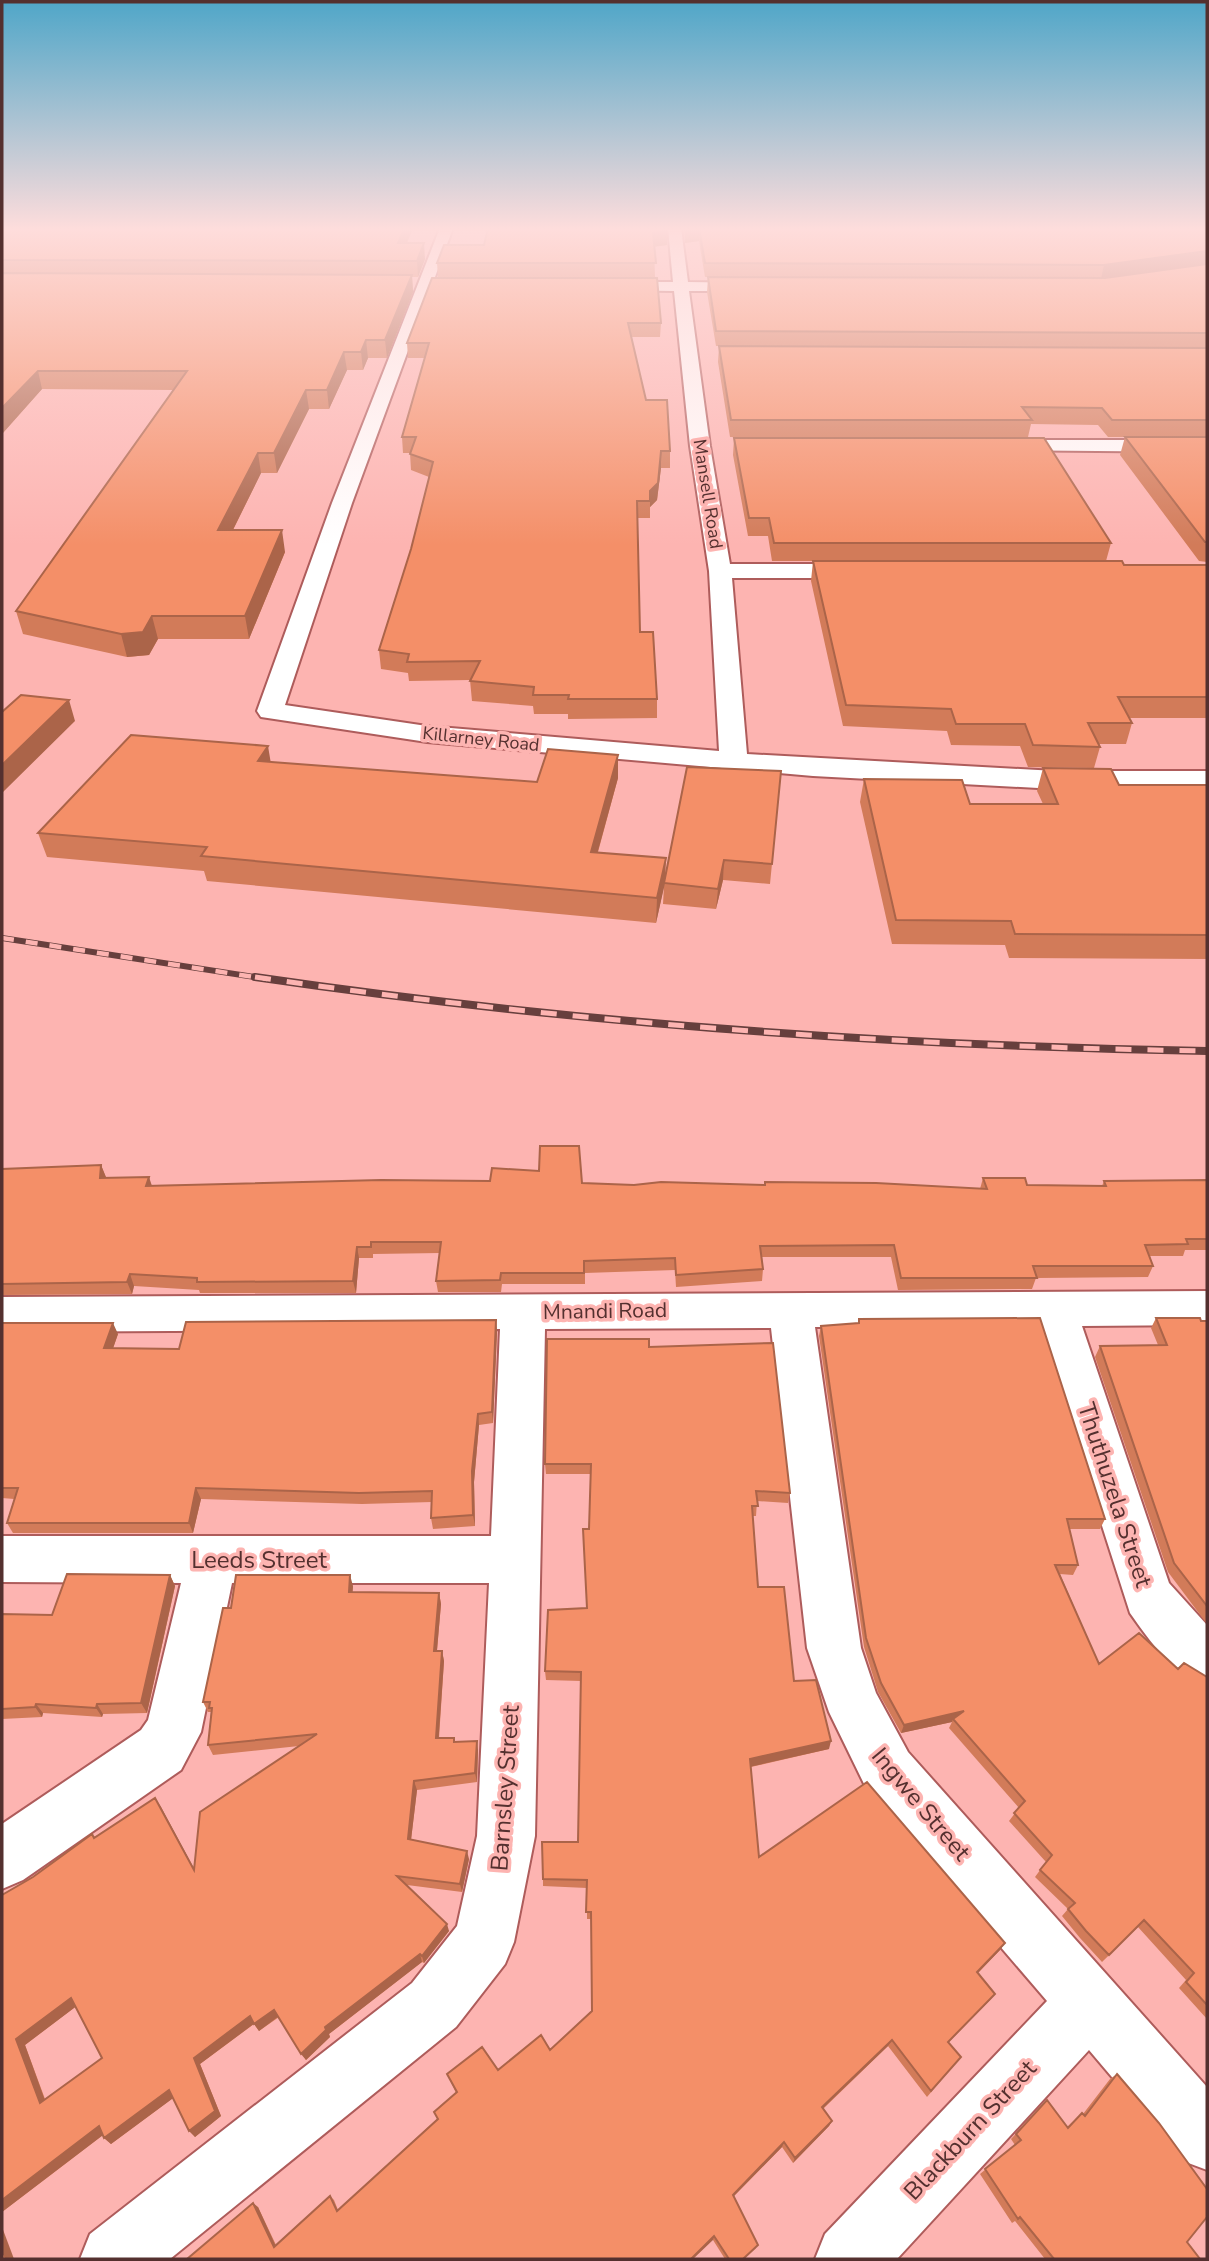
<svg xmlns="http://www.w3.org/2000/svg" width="1209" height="2261" viewBox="0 0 1209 2261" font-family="'Nunito Sans',sans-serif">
<rect width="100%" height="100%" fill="#fdb4b1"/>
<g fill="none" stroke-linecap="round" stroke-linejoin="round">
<defs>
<path id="minor" d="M440 228H453L352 503 285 705 427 726 719 751 709 571 690 446 674 291 605 290 598 286 605 282H673L668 228H681L688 282 758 283 765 287 758 291H689L710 446 730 564H866L877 571 866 578H732L747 754 1056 771H1207V789H1056L813 776 427 742 261 717 257 711 332 503Z
M996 440H1207V452L989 450 986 446Z
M1207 1291V1325L1082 1326 1169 1583 1207 1625V1687C1173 1673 1151 1643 1130 1613L1038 1326 815 1327 861 1648 876 1693 908 1752 1207 2087V2170L1183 2161 1089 2050 897 2259H815L825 2234 1047 2001 868 1792 829 1712 807 1648 771 1328 545 1329 535 1836 514 1942 505 1964 456 2027 170 2259H80L90 2234 412 1983 457 1926 477 1836 489 1583H232L201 1732 181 1770 23 1880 2 1889V1824L141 1730 148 1720 181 1583 2 1582V1536H491L500 1329 2 1332V1297Z"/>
</defs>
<use href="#minor" stroke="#ae5c5b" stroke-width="4"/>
<use href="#minor" fill="#fff" fill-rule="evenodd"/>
<defs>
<path id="rail-far1" d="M2 938 267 979"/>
<path id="rail" d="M255 977C571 1023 888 1046 1207 1051"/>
</defs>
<use href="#rail-far1" stroke="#673f3d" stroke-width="6"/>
<use href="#rail" stroke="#673f3d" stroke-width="8"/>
<use href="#rail-far1" stroke="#fdb4b1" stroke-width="4.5" stroke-dasharray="12" stroke-linecap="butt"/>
<use href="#rail" stroke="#fdb4b1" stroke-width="5" stroke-dasharray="16" stroke-linecap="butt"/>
</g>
<path fill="#d27b59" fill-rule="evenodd" d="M2 228H413L407 243 425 259 418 277H412L413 292 387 358H368L363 370H347L329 409H309L277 473H261L233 530 285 552 249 639H158L149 655 127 657 23 634 16 611 173 390 42 389 2 434Z
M684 228H1207V562L1199 561 1120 455 1125 437H1108L1098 425 1031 424 1028 437H730L718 362 719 346H716L707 292 708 277H705L699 241 685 243Z
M667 231V245L654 246 655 277H438L437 263 484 245Z
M432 278 661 323 660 337H631L646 400 670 451V468H661L657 500 650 507V518H637L640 632 657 699V718L568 719V714H534L533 706 472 701 470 680 409 681 408 673 381 669 379 650 411 549 429 477 411 470 410 453H403L402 437 425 358H408L407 343Z
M734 438 1111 543 1106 561 1124 565H1207V718H1129L1132 723 1126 744H1099L1100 747 1094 768 1028 767 1020 746 951 745 947 731 843 726 811 581 813 561H772L768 536H748L733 455Z
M271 762 537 782 618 778 598 852 665 880 781 771 770 884 723 880 716 909 663 904 664 886 656 923 207 881 204 871 47 857 38 833Z
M1043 768 1119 785H1207V959L1009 958 1005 945 892 944 860 802 864 779 970 804H1043L1037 791Z
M101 1165 106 1178 152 1185 582 1183 634 1185H765L980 1189 983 1178 1027 1185 1102 1186 1104 1181 1207 1180V1250H1185L1183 1256H1150L1153 1266 1148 1277 1036 1278 1032 1289 898 1290 891 1257H762L763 1269 762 1281 676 1287 675 1270 585 1273V1284H502L501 1292H438L436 1281 440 1253 373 1254V1258H359L356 1293H200L199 1290 134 1286 132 1294 2 1295V1169Z
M1156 1318 1207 1321V1624L1168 1572 1095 1357 1100 1346 1158 1345 1151 1328Z
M859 1319 1105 1519 1100 1529H1069L1078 1565 1073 1575 1060 1574 1099 1664 1178 1669 1207 1677V2019L1179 1988 1186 1980 1138 1927 1102 1962 1080 1938 1062 1916 1068 1909 1035 1877 1046 1862 1009 1821 1019 1808 949 1728 952 1722 901 1733 878 1692 864 1647 819 1336 821 1326 858 1323Z
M496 1320 497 1332 493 1423 479 1425 474 1482 475 1526 433 1529 431 1518 432 1502 362 1504 201 1499 193 1533H13L7 1523 14 1499 2 1498V1323L118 1334 113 1348 179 1349Z
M649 1347 790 1493 788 1503 757 1501 756 1516H753L758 1587 794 1681 829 1749 751 1767 759 1857 1000 1950 978 1973 995 1994 948 2042 961 2057 927 2097 888 2046 823 2109 832 2121 829 2126 793 2163 782 2147 734 2196 756 2248 744 2259H725L713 2240 187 2259 258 2207 276 2245 330 2196 334 2200 338 2210 437 2119 434 2112 456 2093 447 2074 498 2070 550 2050 592 2011 591 1919H587V1888L543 1886V1879L578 1842 581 1681 546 1680 545 1671 586 1608 591 1474H546L545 1464Z
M170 1575 175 1586 147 1713 103 1714 102 1717 43 1713 42 1717 2 1719V1614L52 1615Z
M353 1586 352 1592 439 1593 441 1604 437 1651H442L444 1661 439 1738H454L455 1742 478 1750 477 1782 417 1790 411 1840 469 1859 462 1892 407 1885 449 1931 424 1963 422 1962 329 2034 330 2037 306 2060 279 2017 259 2031 254 2024 200 2064 221 2116 195 2137 173 2098 111 2144 104 2138 103 2135 2 2212 33 1877 155 1798 194 1869 299 1746 213 1755 208 1745 211 1712H208L203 1702 231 1608ZM75 2007 102 2058 45 2099 25 2045Z
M1117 2074 1187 2242 1200 2259H1045L1015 2221 1012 2223 980 2174 1015 2145 1011 2139 1047 2100 1067 2127 1082 2113 1083 2114 1110 2079Z"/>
<path fill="#ab6449" d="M405 228H413L400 259 398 243Z
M699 228V241L685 243V229Z
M667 231V245L653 247V233Z
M424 243 425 259 418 277 417 261Z
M1207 251V264L1101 279 1104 265Z
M412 275 413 292 387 358 385 340Z
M366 340 368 358 363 370 361 352Z
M344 352 347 370 329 409 327 390Z
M38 371 42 389 2 434V408Z
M306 390 309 409 277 473 274 453Z
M661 451V468L657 500 650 507V491Z
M258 453 261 473 222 552 218 530Z
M282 530 285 552 249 639 245 616Z
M152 616 158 639 149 655 127 657 121 634Z
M69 700 75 721 2 793V765Z
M268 746 272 770 258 761Z
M618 755V778L591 876V852Z
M666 858 665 883 656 923 657 898Z
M724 860 723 880 716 909 718 889Z
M101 1165 106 1177 104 1190 100 1178Z
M149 1177 153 1189 146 1186Z
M357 1247 359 1258 356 1293 353 1281Z
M130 1274 134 1286 132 1294 127 1282Z
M496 1320 497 1332 493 1423 492 1412Z
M113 1323 118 1334 109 1360 104 1348Z
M478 1414 479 1425 474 1482 475 1526 473 1515 472 1471Z
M196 1488 201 1499 193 1533 189 1523Z
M170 1575 175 1586 147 1713 141 1703Z
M350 1575 353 1586 352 1603 349 1592Z
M439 1593 441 1604 436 1661 434 1651Z
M442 1651 444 1661 438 1747 436 1738Z
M36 1704 43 1713 42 1717 35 1707Z
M97 1704 103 1714 102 1717 96 1708Z
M964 1711 953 1719 952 1722 901 1733 904 1725Z
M477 1741 478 1750 477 1782 475 1773Z
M831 1741 829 1749 749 1767 750 1759Z
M414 1781 417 1790 410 1848 408 1839Z
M155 1798 161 1807 199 1878 194 1870Z
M467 1851 469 1859 462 1892 460 1884Z
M447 1924 449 1931 424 1963 422 1956Z
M1005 1943 1000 1950 972 1979 977 1972Z
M420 1954 422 1962 329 2034 330 2037 306 2060 301 2054 325 2027Z
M995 1994 990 2000 943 2048 948 2042Z
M71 1998 78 2005 25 2045 48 2109 40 2103 16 2039Z
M274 2010 279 2016 259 2031 254 2024Z
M250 2016 255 2023 200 2064 221 2116 195 2137 189 2131 194 2058Z
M892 2040 888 2046 819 2112 822 2107Z
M169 2090 176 2096 111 2144 104 2138Z
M832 2121 829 2126 793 2163 795 2158Z
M99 2126 107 2132 2 2212V2200Z
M784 2142 782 2147 731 2199 733 2195Z
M253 2203 258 2207 278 2251 274 2247Z
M2 2227 14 2259H6L2 2249Z
M714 2236 713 2240 693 2259H691Z"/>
<path fill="#f48f68" stroke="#ab6449" stroke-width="2" fill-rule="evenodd" d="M2 228H405L398 243H424L417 261 2 260Z
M488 228H667V231L653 233 656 263H437L444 245H484Z
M699 228H1207V251L1104 265 705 263Z
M1207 264V333L716 331 708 277 1105 278Z
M2 273 412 275 385 340H366L361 352H344L327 390H306L274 453H258L218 530H282L245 616H152L143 632 121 634 16 611 187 371H38L2 408Z
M432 278H657L661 323H628L646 400H667L670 451H661L658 483 650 491V501H637L640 632H653L657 699H568L569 695H533L534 687 470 681 480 661 407 662 409 654 379 650 411 549 433 462 410 454 416 437H402L429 343H407Z
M719 346 1207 348V420H1112L1102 408 1022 407 1032 420H731Z
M1125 437H1207V542H1205Z
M734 438H1044L1111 543H774L769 518H749Z
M813 561H1122L1124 565H1207V697H1118L1132 723H1088L1100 747 1033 745 1025 724H956L951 709 846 705Z
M21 695 69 700 2 765V712Z
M131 735 268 746 258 761 537 782 548 749 618 755 591 852 666 858 657 898 201 856 207 847 38 833Z
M687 767 781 771 772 864 724 860 718 889 664 883Z
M1043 768 1111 769 1119 785H1207V935L1015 934 1011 921 896 920 864 779 962 780 970 804H1058Z
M540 1146H579L582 1183 634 1185 661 1182 765 1185V1182L876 1183 987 1189 983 1178H1025L1027 1185 1106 1186 1104 1181 1207 1180V1239H1186L1188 1244 1145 1245 1153 1266H1033L1037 1278H901L894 1245 760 1246 763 1269 676 1275 675 1258 584 1261V1273H501L500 1280 436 1281 441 1242H371V1247H357L353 1281 197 1282V1278L130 1274 127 1282 2 1284V1169L101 1165 100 1178 149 1177 146 1186 381 1180 490 1181 492 1168 539 1171Z
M1040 1318 1105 1519H1067L1078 1565H1055L1099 1664 1139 1633 1178 1669 1184 1663 1207 1677V2005L1186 1982 1194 1973 1144 1920 1109 1955 1086 1931 1068 1909 1075 1903 1040 1870 1052 1855 1014 1813 1025 1801 953 1719 964 1711 904 1725 881 1683 866 1638 821 1326 859 1323V1319Z
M1156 1318H1200L1201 1321H1207V1606L1174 1563 1100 1346 1167 1345Z
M496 1320 492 1412 478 1414 472 1471 473 1515 431 1518 432 1491 359 1493 196 1488 189 1523H7L18 1488H2V1323H113L104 1348 179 1349 186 1322Z
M547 1339H649V1347L773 1343 790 1493 756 1491 758 1506H752L758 1587H784L794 1681 816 1680 831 1741 750 1759 759 1857 867 1782 1005 1943 977 1972 995 1994 948 2042 961 2057 931 2091 892 2040 822 2107 832 2121 795 2158 784 2142 733 2195 758 2245 743 2259H729L714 2236 691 2259H187L253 2203 274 2247 330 2196 337 2211 438 2119 434 2112 457 2092 447 2074 482 2047 498 2070 541 2035 550 2050 592 2011 591 1912H586L587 1880 543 1879 542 1842H578L581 1672 545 1671 548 1610 587 1608 583 1529H589L591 1464H545Z
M67 1574 170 1575 141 1703 97 1704 96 1708 36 1704 35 1707 2 1709V1614L52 1615Z
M236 1575H350L349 1592 439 1593 434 1651H442L436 1738H454V1742L477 1741 475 1773 414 1781 408 1839 467 1851 460 1884 397 1876 447 1924 422 1956 420 1954 325 2027 326 2030 301 2054 274 2010 254 2024 250 2016 194 2058 215 2111 189 2131 169 2090 104 2138 99 2126 2 2200V1895L33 1877 92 1834 94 1838 155 1798 194 1870 200 1812 317 1734 208 1745 212 1708H209L210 1702H203L223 1608H231ZM71 1998 102 2058 40 2103 16 2039Z
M1117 2074 1159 2123 1207 2189V2217L1187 2242 1200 2259H1054L1020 2217 1018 2219 985 2169 1021 2140 1016 2134 1047 2100 1068 2128 1082 2113 1085 2116Z
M2 2249 6 2259H2Z"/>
<linearGradient id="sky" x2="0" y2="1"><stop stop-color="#4fa6c8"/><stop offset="0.42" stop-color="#fedddc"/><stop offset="1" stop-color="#fedddc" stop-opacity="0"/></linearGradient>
<rect width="1209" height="545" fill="url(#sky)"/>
<g text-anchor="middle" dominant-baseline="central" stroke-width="7" stroke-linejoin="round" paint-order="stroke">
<g font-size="18" fill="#54302f" stroke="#fdb4b1">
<text transform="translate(708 494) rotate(81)">Mansell Road</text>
<text transform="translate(481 739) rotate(6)">Killarney Road</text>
</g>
<g font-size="21" fill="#54302f" stroke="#fdb4b1">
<text transform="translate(605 1311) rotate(-1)">Mnandi Road</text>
</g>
<g font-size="24" fill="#54302f" stroke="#fdb4b1">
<text transform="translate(1115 1495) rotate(72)">Thuthuzela Street</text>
<text x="259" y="1560">Leeds Street</text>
<text transform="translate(505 1788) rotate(-86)">Barnsley Street</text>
<text transform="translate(921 1804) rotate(50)">Ingwe Street</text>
<text transform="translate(970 2130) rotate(-47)">Blackburn Street</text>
</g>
</g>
<rect width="1209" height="2261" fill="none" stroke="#54302f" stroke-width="7"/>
</svg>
